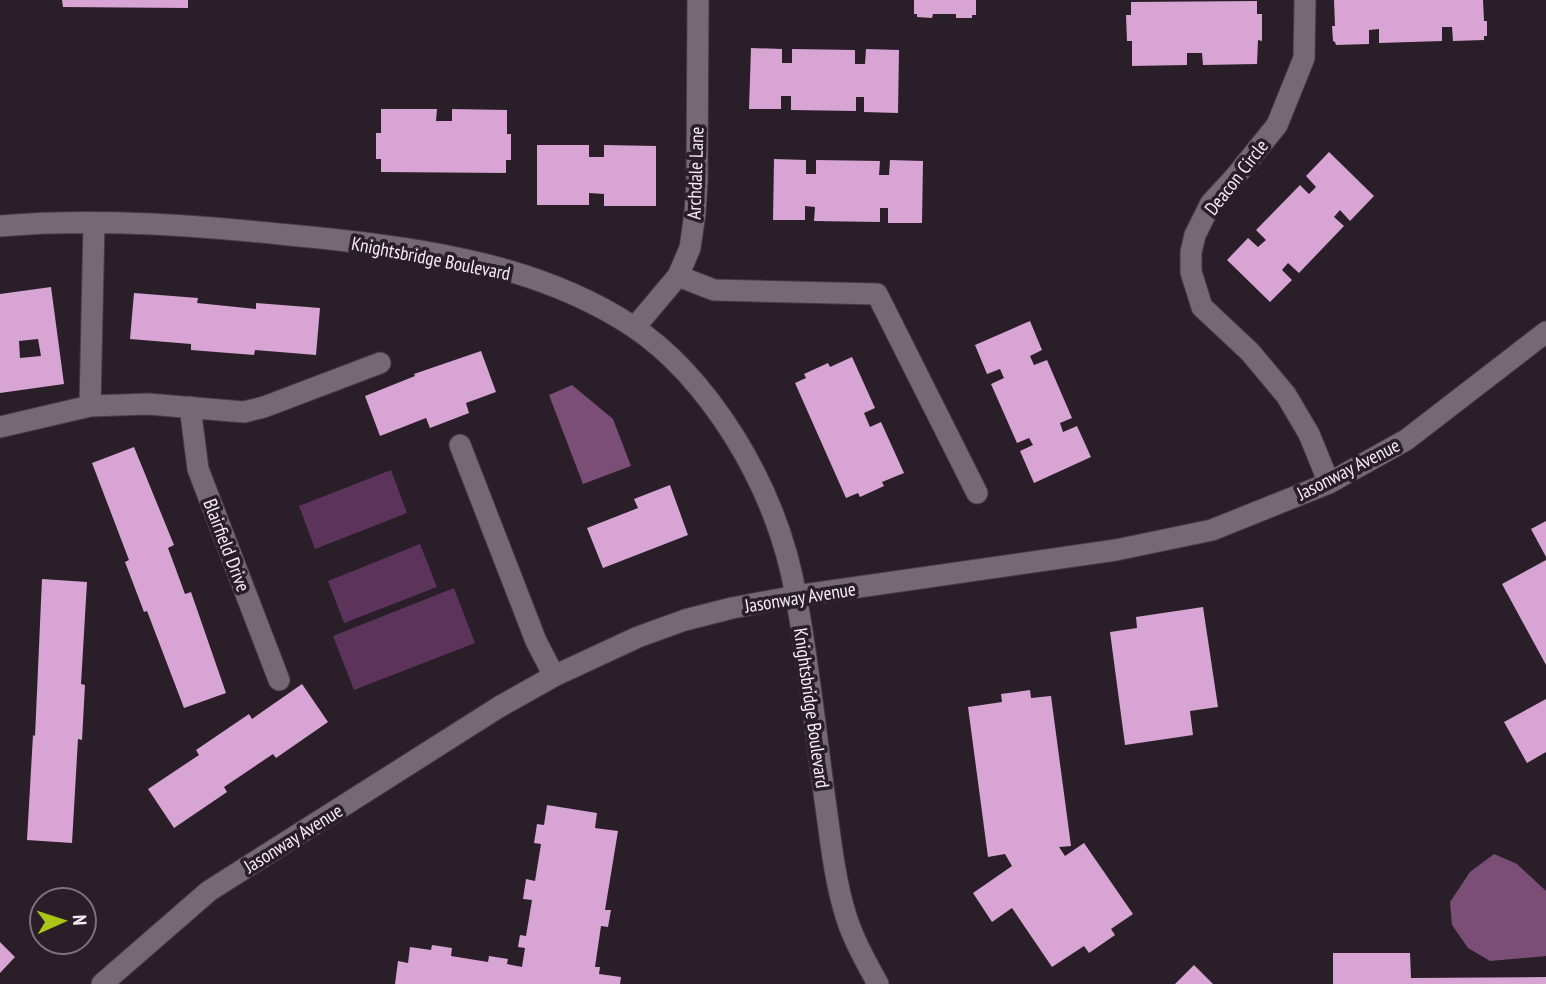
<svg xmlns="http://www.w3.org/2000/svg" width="1546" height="984" viewBox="0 0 1546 984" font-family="'PT Sans Narrow',sans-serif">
<rect width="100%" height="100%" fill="#2a1f29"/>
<path fill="#5c335a" d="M391 470 407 513 315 549 299 506Z
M420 544 437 587 344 623 328 581Z
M454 588 475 643 354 690 333 636Z"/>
<path fill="#7b4e78" d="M572 385 613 419 631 466 583 484 549 395Z
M1494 854 1517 864 1546 891V956L1490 961 1468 948 1452 925 1450 902 1470 872Z"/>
<path fill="#d7a4d3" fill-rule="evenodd" d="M62 0H188V8L63 7Z
M914 0H976V15H972V18H956V14H933L932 18 917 17V14H914Z
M1334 0H1483L1484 21H1487V36H1484V40L1453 41 1452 27H1442V41L1379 43V29L1369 30V44L1336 45 1335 42 1333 41 1332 26H1335Z
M1257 1V14H1262V41L1258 40 1257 64 1203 65 1202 53H1187V65L1132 66V41H1127L1126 15H1131V2Z
M751 48 782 49V63H792V49L855 50V64H865L866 49 899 50 898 113 864 112V97H856V111L791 110V96H781V109H749Z
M381 109H437L436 121H452V109L507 110V134H511V160H506V173L381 172V159H376V133H381Z
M537 145H589V157H604V145L656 146V206H604V194L589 193V205H537Z
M1329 152 1374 196 1350 221 1340 210 1334 217 1344 226 1299 273 1288 263 1282 270 1292 280 1270 302 1227 260 1248 238 1258 247 1266 240 1256 230 1300 185 1309 194 1316 187 1306 176Z
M774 159 806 160V174H816V160L880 161 879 175H889L890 160 923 161 922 223H888V208H880V222L814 221 815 207 805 206V220H773Z
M51 287 64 384 0 393V294ZM38 339 41 356 20 358 19 341Z
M134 293 198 298 197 303 256 309V303L320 308 316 355 255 350 254 355 191 350V344L130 339Z
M1030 321 1042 350 1030 356 1034 365 1047 360 1072 418 1060 423 1063 432 1077 426 1091 457 1034 483 1020 451 1033 445 1029 438 1017 443 991 384 1004 378 1000 369 987 374 975 345Z
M481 351 496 392 466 403 469 413 430 428 426 418 380 436 365 396 415 376 414 374Z
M852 357 875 408 864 413 870 427 881 422 904 473 882 482 884 486 860 497 858 493 846 498 795 383 806 378 804 374 828 363 830 367Z
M134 447 174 545 168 548 185 594 191 592 226 693 184 708 147 611 144 612 125 562 129 560 92 463Z
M670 485 688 535 603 568 587 528 638 508 634 499Z
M1546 521V557L1531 529Z
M1546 560V665L1502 584Z
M42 579 87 582 81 684 85 685 82 740 78 739 72 843 27 840 33 735 35 736Z
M1203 607 1218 707 1190 711 1193 735 1125 745 1110 632 1137 628 1136 617Z
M302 684 328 722 276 758 273 754 224 787 227 792 174 828 148 789 199 755 196 750 249 714 252 719Z
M1030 690 1031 698 1051 696 1071 846 1059 847 1065 856 1084 843 1133 914 1111 929 1115 935 1089 953 1084 946 1052 967 1012 908 992 922 973 893 1012 866 1005 854 988 857 968 707 1002 702 1001 694Z
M1546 699V752L1527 763 1504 722Z
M547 805 597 813 595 828 618 831 605 910H611L608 927 601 926 595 967H600L599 974 621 977 620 984H395L398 961 408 963 410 947 431 950 432 945 452 948 451 956 488 962 489 956 508 959 507 964 522 967 525 948 518 947 520 935 526 936 532 900 523 899 526 879 535 881 541 844 534 843 537 824 544 825Z
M0 942 15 957 0 973Z
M1333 953H1410L1411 978 1546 977V984H1333Z
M1194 965 1213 984H1175Z"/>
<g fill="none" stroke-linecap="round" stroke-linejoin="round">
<defs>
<path id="minor" d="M1305 0 1304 58 1277 125 1235 177 1211 203 1195 235 1191 252V272L1202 307 1250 352 1286 395 1309 434 1329 483
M0 226C96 218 193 225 289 235 405 246 532 260 632 326 673 353 708 395 734 436 765 486 786 538 796 596 809 665 816 737 826 807 831 843 835 881 846 916 853 939 866 962 878 984
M678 276 714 290 877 294 977 493
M635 327 678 276 690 248 695 213 697 182 698 0
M90 406 94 223
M190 407 198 469 279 680
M0 427 90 406 148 404 244 412 264 407 380 363
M460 445 536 641 554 676
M102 984 209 891 499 707 554 676 638 637 685 620 732 608 796 596 1116 550 1212 530 1329 483 1406 440 1546 332"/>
</defs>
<use href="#minor" stroke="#443b43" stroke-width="23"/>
<use href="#minor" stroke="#756974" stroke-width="21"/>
</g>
<g text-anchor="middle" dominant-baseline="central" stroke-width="7" stroke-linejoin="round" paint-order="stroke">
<g font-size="19" fill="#f5eef5" stroke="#2a1f29">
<text transform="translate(695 173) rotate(-88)">Archdale Lane</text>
<text transform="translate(1236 177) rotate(-52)">Deacon Circle</text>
<text transform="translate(431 258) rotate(11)">Knightsbridge Boulevard</text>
<text transform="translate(1348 469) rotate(-27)">Jasonway Avenue</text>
<text transform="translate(227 545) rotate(69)">Blairfield Drive</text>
<text transform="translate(800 597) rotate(-9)">Jasonway Avenue</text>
<text transform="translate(812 708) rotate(82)">Knightsbridge Boulevard</text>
<text transform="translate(293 838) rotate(-32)">Jasonway Avenue</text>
</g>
</g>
<g transform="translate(63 921) rotate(87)"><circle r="33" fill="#2a1f29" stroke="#7b727b" stroke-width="2"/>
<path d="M0-5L12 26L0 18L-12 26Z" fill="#abc614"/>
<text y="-10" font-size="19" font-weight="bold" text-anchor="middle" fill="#f5eef5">N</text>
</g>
</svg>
